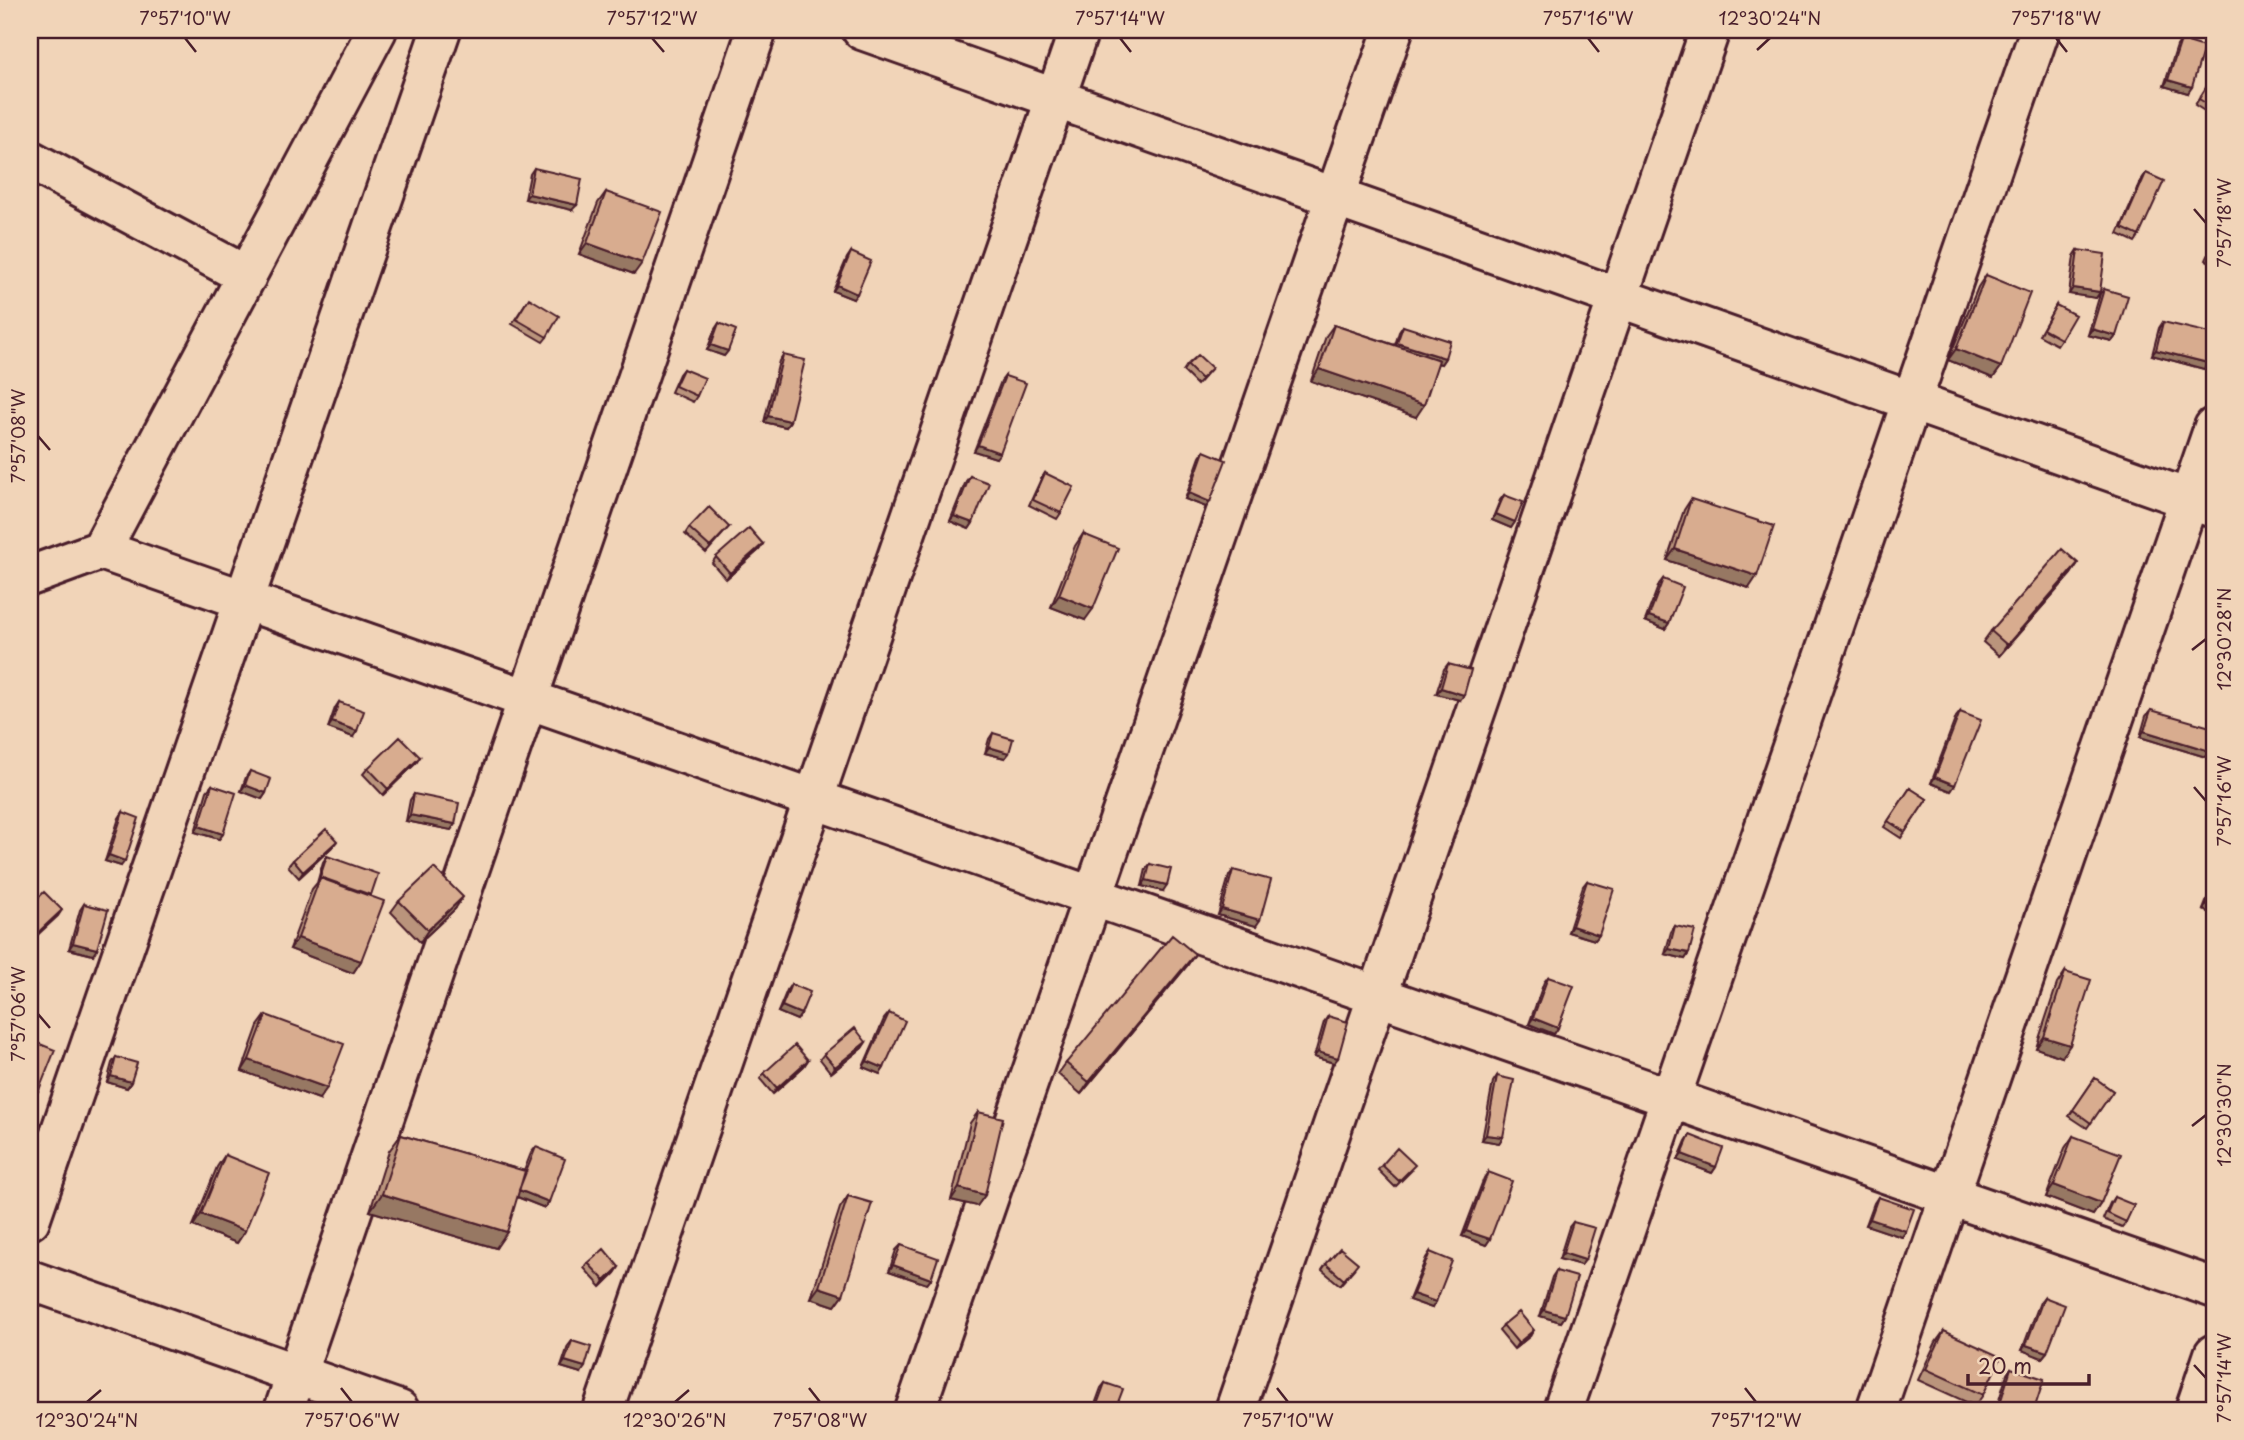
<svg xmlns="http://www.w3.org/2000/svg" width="2244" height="1440" viewBox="0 0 2244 1440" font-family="'Playpen Sans',sans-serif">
<rect width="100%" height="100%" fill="#f1d4b8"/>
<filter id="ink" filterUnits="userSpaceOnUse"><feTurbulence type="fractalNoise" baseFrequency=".0143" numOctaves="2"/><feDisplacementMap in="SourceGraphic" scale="14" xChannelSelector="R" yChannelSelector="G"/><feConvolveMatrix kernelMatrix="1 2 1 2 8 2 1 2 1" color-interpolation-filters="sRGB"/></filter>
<g filter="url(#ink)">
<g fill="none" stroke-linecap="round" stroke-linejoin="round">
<defs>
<path id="minor" d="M862 30 2214 508
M30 160 247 276
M101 550 377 30
M30 576 101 550 2214 1288
M30 1220 441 30
M30 1280 399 1410
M284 1410 757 30
M603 1410 1079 30
M915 1410 1393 30
M1235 1410 1710 30
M1563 1410 2040 30
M1876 1410 2214 427
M2195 1410 2214 1354"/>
</defs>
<use href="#minor" stroke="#4a1f2b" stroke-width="44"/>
<use href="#minor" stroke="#f1d4b8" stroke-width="38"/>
</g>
<path fill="#ba947b" stroke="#4a1f2b" stroke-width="2" d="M2181 40 2188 93 2164 86 2177 46Z
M2211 80 2214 82V117L2195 105Z
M534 168 572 210 525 199 530 174Z
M2146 173 2139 236 2135 242 2118 234 2142 179Z
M606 192 634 274 579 254 598 203Z
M2214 243V264L2206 260Z
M2078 250 2100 292 2096 298 2069 294 2074 256Z
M851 252 853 299 833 291 847 258Z
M1986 275 2001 367 1993 378 1948 360 1978 287Z
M2104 289 2116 336 2112 341 2088 335 2100 294Z
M525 304 547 337 543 342 512 324Z
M2056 305 2061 339 2057 345 2039 335Z
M2163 322 2204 369 2152 355 2159 328Z
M719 323 728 351 724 356 707 350 715 329Z
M1334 325 1395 345 1399 332 1403 326 1445 358 1441 364 1438 363 1416 417 1311 381 1326 336Z
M783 355 790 421 786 427 764 422 779 361Z
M1187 365 1212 368 1197 385 1183 371Z
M683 369 697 396 693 402 671 392 679 374Z
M1005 376 996 458 974 451 1001 381Z
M1204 451 1210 502 1206 507 1185 499 1200 457Z
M1045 473 1061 513 1057 519 1029 505 1041 479Z
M970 476 973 523 969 529 950 521 966 481Z
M1504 495 1515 522 1511 528 1492 520 1500 500Z
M1691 499 1749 588 1667 560 1684 510Z
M729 527 706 553 685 534 689 528Z
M1083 534 1085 620 1051 607 1075 546Z
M763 544 759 550 726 579 712 563 716 557Z
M2078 563 2071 574 1999 656 1983 642 1991 631Z
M1663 579 1669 623 1665 629 1645 621 1659 584Z
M1448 664 1460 700 1436 694 1444 669Z
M339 702 353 737 328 728 335 708Z
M2151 710 2210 751 2206 757 2140 737 2146 716Z
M1960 712 1955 785 1951 791 1931 783 1956 717Z
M993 733 1009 753 1005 758 985 753 989 739Z
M420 757 416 763 383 795 363 774 368 768Z
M250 771 266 793 262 799 241 791 246 777Z
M212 785 223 834 219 839 195 832 207 791Z
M1910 788 1927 799 1901 838 1884 827Z
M414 794 455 824 451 830 406 821 410 800Z
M123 812 121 866 105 861 119 818Z
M337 841 332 847 299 878 288 866 293 860Z
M327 856 371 895 361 961 353 973 290 949 312 889 317 883 323 862Z
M1150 864 1163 891 1142 886 1146 869Z
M1233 870 1256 926 1218 915 1229 876Z
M1587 881 1599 935 1595 940 1568 932 1583 886Z
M2214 881V914L2203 910Z
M399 901 455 909 420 942 391 912Z
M84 904 93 955 69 949 80 910Z
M1675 926 1689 953 1685 959 1665 954 1671 932Z
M1195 954 1187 966 1081 1094 1058 1074 1066 1063Z
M2065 972 2062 1057 2036 1048 2057 984Z
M1548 977 1558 1028 1554 1034 1529 1024 1544 982Z
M791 984 801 1014 797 1020 778 1012 787 990Z
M889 1013 884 1068 880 1074 863 1067 884 1019Z
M266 1015 319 1099 242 1071 258 1026Z
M1328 1016 1334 1063 1314 1057 1324 1022Z
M866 1042 862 1048 831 1073 820 1059 824 1054Z
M116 1057 131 1082 127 1088 107 1082 112 1063Z
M808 1060 804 1066 773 1094 760 1079 764 1073Z
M1497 1076 1503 1137 1499 1143 1482 1140 1493 1082Z
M2095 1078 2113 1091 2087 1128 2069 1116Z
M978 1112 985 1195 977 1206 951 1200 970 1123Z
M401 1135 524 1171 531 1153 536 1147 549 1202 545 1208 517 1197 496 1248 370 1211 389 1151Z
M1690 1135 1716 1167 1712 1173 1678 1160 1686 1141Z
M2073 1136 2101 1203 2093 1215 2046 1197 2065 1148Z
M225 1155 245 1231 237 1243 193 1226 217 1167Z
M1382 1165 1411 1171 1395 1187 1378 1170Z
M1488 1172 1490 1239 1486 1245 1462 1236 1484 1178Z
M848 1196 843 1295 835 1306 811 1298 840 1208Z
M1878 1197 1906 1231 1902 1237 1866 1225 1874 1203Z
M2114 1197 2126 1222 2122 1227 2103 1219 2110 1203Z
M1573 1222 1585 1260 1581 1265 1559 1259 1569 1227Z
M901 1245 931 1279 927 1284 889 1271 896 1250Z
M1430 1252 1432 1308 1409 1300 1426 1258Z
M588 1263 619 1267 615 1273 601 1287 584 1268Z
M1326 1264 1354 1269 1340 1285 1322 1270Z
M1556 1271 1565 1316 1561 1322 1540 1316 1552 1277Z
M2044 1297 2047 1352 2042 1358 2022 1350 2040 1302Z
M1503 1325 1530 1336 1514 1349 1499 1331Z
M1944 1331 1983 1395 1975 1406 1918 1380 1936 1342Z
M572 1341 581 1373 561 1367 568 1346Z
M2011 1368 2034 1410H1996L2007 1374Z
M1105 1383 1115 1410H1093L1101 1388Z"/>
<path fill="#977864" stroke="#4a1f2b" stroke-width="2" d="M2168 80 2192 87 2188 93 2164 86Z
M529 194 577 205 572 210 525 199Z
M587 243 642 263 634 274 579 254Z
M837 285 857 294 853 299 833 291Z
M2073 288 2100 292 2096 298 2069 294Z
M2092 329 2116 336 2112 341 2088 335Z
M1397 343 1445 358 1441 364 1393 349Z
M711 345 728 351 724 356 707 350Z
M1956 349 2001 367 1993 378 1948 360Z
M2156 350 2208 363 2204 369 2152 355Z
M1319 369 1424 405 1416 417 1311 381Z
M768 416 790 421 786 427 764 422Z
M978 445 1000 453 996 458 974 451Z
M1189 493 1210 502 1206 507 1185 499Z
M1496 514 1515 522 1511 528 1492 520Z
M954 516 973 523 969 529 950 521Z
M763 544 759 550 726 579 730 573Z
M1675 549 1757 576 1749 588 1667 560Z
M2078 563 2071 574 1999 656 2007 645Z
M1059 595 1093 609 1085 620 1051 607Z
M1649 616 1669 623 1665 629 1645 621Z
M1441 688 1464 695 1460 700 1436 694Z
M332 722 357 731 353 737 328 728Z
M2144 731 2210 751 2206 757 2140 737Z
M989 747 1009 753 1005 758 985 753Z
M420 757 416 763 383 795 388 789Z
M1935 777 1955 785 1951 791 1931 783Z
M245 785 266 793 262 799 241 791Z
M410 815 455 824 451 830 406 821Z
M199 826 223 834 219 839 195 832Z
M337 841 332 847 299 878 303 872Z
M109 855 125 861 121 866 105 861Z
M1146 880 1167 885 1163 891 1142 886Z
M463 897 455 909 420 942 428 930Z
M2207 904 2214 906V914L2203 910Z
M1222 909 1260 920 1256 926 1218 915Z
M62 910 58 916 30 942V940Z
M1572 926 1599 935 1595 940 1568 932Z
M298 938 361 961 353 973 290 949Z
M73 943 97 949 93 955 69 949Z
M1669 949 1689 953 1685 959 1665 954Z
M1195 954 1187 966 1081 1094 1089 1082Z
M782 1006 801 1014 797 1020 778 1012Z
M1533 1018 1558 1028 1554 1034 1529 1024Z
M2044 1037 2070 1045 2062 1057 2036 1048Z
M866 1042 862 1048 831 1073 835 1067Z
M1318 1052 1338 1058 1334 1063 1314 1057Z
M249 1060 327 1088 319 1099 242 1071Z
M808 1060 804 1066 773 1094 777 1088Z
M867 1061 884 1068 880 1074 863 1067Z
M111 1076 131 1082 127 1088 107 1082Z
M30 1086 39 1090 31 1101H30Z
M1486 1135 1503 1137 1499 1143 1482 1140Z
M1682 1154 1716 1167 1712 1173 1678 1160Z
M2054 1185 2101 1203 2093 1215 2046 1197Z
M959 1188 985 1195 977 1206 951 1200Z
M519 1190 549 1202 545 1208 515 1196Z
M382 1194 507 1232 496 1248 370 1211Z
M201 1214 245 1231 237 1243 193 1226Z
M1870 1219 1906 1231 1902 1237 1866 1225Z
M1466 1231 1490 1239 1486 1245 1462 1236Z
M1563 1253 1585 1260 1581 1265 1559 1259Z
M893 1265 931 1279 927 1284 889 1271Z
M619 1267 615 1273 601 1287 605 1281Z
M819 1287 843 1295 835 1306 811 1298Z
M1413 1294 1436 1302 1432 1308 1409 1300Z
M1544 1310 1565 1316 1561 1322 1540 1316Z
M1534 1330 1530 1336 1514 1349 1518 1343Z
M2026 1345 2047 1352 2042 1358 2022 1350Z
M565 1361 585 1367 581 1373 561 1367Z"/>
<path fill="#d8ac8f" stroke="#4a1f2b" stroke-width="2" d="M2181 40 2204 47 2192 87 2168 80Z
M2211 80 2214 82V108L2199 99Z
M534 168 582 179 577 205 529 194Z
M2146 173 2164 181 2139 236 2122 228Z
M606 192 662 212 642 263 587 243Z
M2214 245V257L2210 255Z
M2078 250 2105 254 2100 292 2073 288Z
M851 252 871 261 857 294 837 285Z
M1986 275 2030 293 2001 367 1956 349Z
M2104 289 2128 296 2116 336 2092 329Z
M529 298 559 316 547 337 516 319Z
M2056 305 2075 315 2061 339 2043 329Z
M2163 322 2214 334V340L2208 363 2156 350Z
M719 323 736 330 728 351 711 345Z
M1334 325 1439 360 1424 405 1319 369Z
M1403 326 1450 341 1445 358 1397 343Z
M783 355 805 360 790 421 768 416Z
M1198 355 1212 368 1201 379 1187 365Z
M683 369 705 378 697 396 675 386Z
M1005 376 1026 383 1000 453 978 445Z
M1204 451 1226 460 1210 502 1189 493Z
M1045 473 1074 487 1061 513 1033 500Z
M970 476 989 483 973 523 954 516Z
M1504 495 1523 502 1515 522 1496 514Z
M1691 499 1774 526 1757 576 1675 549Z
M709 507 729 527 710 547 689 528Z
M749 528 763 544 730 573 716 557Z
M1083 534 1118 548 1093 609 1059 595Z
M2062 549 2078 563 2007 645 1991 631Z
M1663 579 1683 587 1669 623 1649 616Z
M1448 664 1471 670 1464 695 1441 688Z
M339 702 364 711 357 731 332 722Z
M2151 710 2214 728V736L2210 751 2144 731Z
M1960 712 1981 720 1955 785 1935 777Z
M993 733 1013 739 1009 753 989 747Z
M400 737 420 757 388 789 368 768Z
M250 771 271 779 266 793 245 785Z
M212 785 236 793 223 834 199 826Z
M1910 788 1927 799 1905 832 1888 821Z
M414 794 459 803 455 824 410 815Z
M123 812 139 818 125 861 109 855Z
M326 829 337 841 303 872 293 860Z
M327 856 378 874 371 895 320 877Z
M1150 864 1171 869 1167 885 1146 880Z
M434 868 463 897 428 930 399 901Z
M1233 870 1271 880 1260 920 1222 909Z
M320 878 384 901 361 961 298 938Z
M1587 881 1614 889 1599 935 1572 926Z
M2214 886V906L2207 904Z
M44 892 62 910 30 940V906Z
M84 904 108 910 97 949 73 943Z
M1675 926 1695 930 1689 953 1669 949Z
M1172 935 1195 954 1089 1082 1066 1063Z
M2065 972 2091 980 2070 1045 2044 1037Z
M1548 977 1574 986 1558 1028 1533 1018Z
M791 984 810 992 801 1014 782 1006Z
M889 1013 905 1021 884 1068 867 1061Z
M266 1015 344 1044 327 1088 249 1060Z
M1328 1016 1348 1022 1338 1058 1318 1052Z
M855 1028 866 1042 835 1067 824 1054Z
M30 1040 55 1050 39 1090 30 1086Z
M795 1045 808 1060 777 1088 764 1073Z
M116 1057 137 1063 131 1082 111 1076Z
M1497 1076 1514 1080 1503 1137 1486 1135Z
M2095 1078 2113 1091 2091 1123 2073 1110Z
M978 1112 1003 1118 985 1195 959 1188Z
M401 1135 525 1171 507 1232 382 1194Z
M1690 1135 1723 1148 1716 1167 1682 1154Z
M2073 1136 2121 1154 2101 1203 2054 1185Z
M536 1147 565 1159 549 1202 519 1190Z
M1397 1148 1415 1165 1399 1181 1382 1165Z
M225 1155 269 1173 245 1231 201 1214Z
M1488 1172 1512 1181 1490 1239 1466 1231Z
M848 1196 872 1203 843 1295 819 1287Z
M1878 1197 1914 1209 1906 1231 1870 1219Z
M2114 1197 2134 1205 2126 1222 2107 1213Z
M1573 1222 1595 1228 1585 1260 1563 1253Z
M901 1245 938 1258 931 1279 893 1265Z
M1340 1248 1358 1263 1344 1280 1326 1264Z
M604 1249 619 1267 605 1281 588 1263Z
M1430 1252 1452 1261 1436 1302 1413 1294Z
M1556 1271 1577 1277 1565 1316 1544 1310Z
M2044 1297 2065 1305 2047 1352 2026 1345Z
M1519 1312 1534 1330 1518 1343 1503 1325Z
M1944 1331 2001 1357 1983 1395 1926 1369Z
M572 1341 591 1347 585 1367 565 1361Z
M2011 1368 2044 1379 2034 1410H1998Z
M1105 1383 1123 1389 1115 1410H1095Z
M1064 1403 1085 1407 1084 1410H1063Z
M1331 1403 1342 1410H1326Z"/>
</g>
<path fill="none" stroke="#4a1f2b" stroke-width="2.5" d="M185 38 196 52M652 38 664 52M1120 38 1131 52M1588 38 1599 52M2056 38 2067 52M1757 50 1770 38M2194 209 2206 223M38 436 50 450M2192 650 2206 639M2194 787 2206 801M38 1014 50 1028M2192 1126 2206 1115M2194 1365 2206 1378M341 1388 352 1402M809 1388 820 1402M1277 1388 1288 1402M1745 1388 1756 1402M87 1402 101 1390M675 1402 689 1390"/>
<rect width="2244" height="1440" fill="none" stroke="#f1d4b8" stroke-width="77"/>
<path d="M1968 1374v10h121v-10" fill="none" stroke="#4a1f2b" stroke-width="3.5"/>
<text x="1978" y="1374" font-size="21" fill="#4a1f2b" stroke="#f1d4b8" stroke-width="5" paint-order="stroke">20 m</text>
<rect x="38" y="38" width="2168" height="1364" fill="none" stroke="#4a1f2b" stroke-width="2.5"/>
<g font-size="18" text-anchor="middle" fill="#4a1f2b">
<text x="185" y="25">7°57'10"W</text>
<text x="652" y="25">7°57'12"W</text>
<text x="1120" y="25">7°57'14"W</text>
<text x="1588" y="25">7°57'16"W</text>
<text x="1770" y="25">12°30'24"N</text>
<text x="2056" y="25">7°57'18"W</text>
<text transform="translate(2225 223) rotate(-90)" y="6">7°57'18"W</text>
<text transform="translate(19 436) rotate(-90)" y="6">7°57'08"W</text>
<text transform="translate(2225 639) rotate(-90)" y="6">12°30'28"N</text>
<text transform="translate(2225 801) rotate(-90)" y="6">7°57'16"W</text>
<text transform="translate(19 1014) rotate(-90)" y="6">7°57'06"W</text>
<text transform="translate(2225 1115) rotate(-90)" y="6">12°30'30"N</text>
<text transform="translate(2225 1378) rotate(-90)" y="6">7°57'14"W</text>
<text x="87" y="1427">12°30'24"N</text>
<text x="352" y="1427">7°57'06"W</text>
<text x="675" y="1427">12°30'26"N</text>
<text x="820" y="1427">7°57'08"W</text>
<text x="1288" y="1427">7°57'10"W</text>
<text x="1756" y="1427">7°57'12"W</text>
</g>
</svg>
